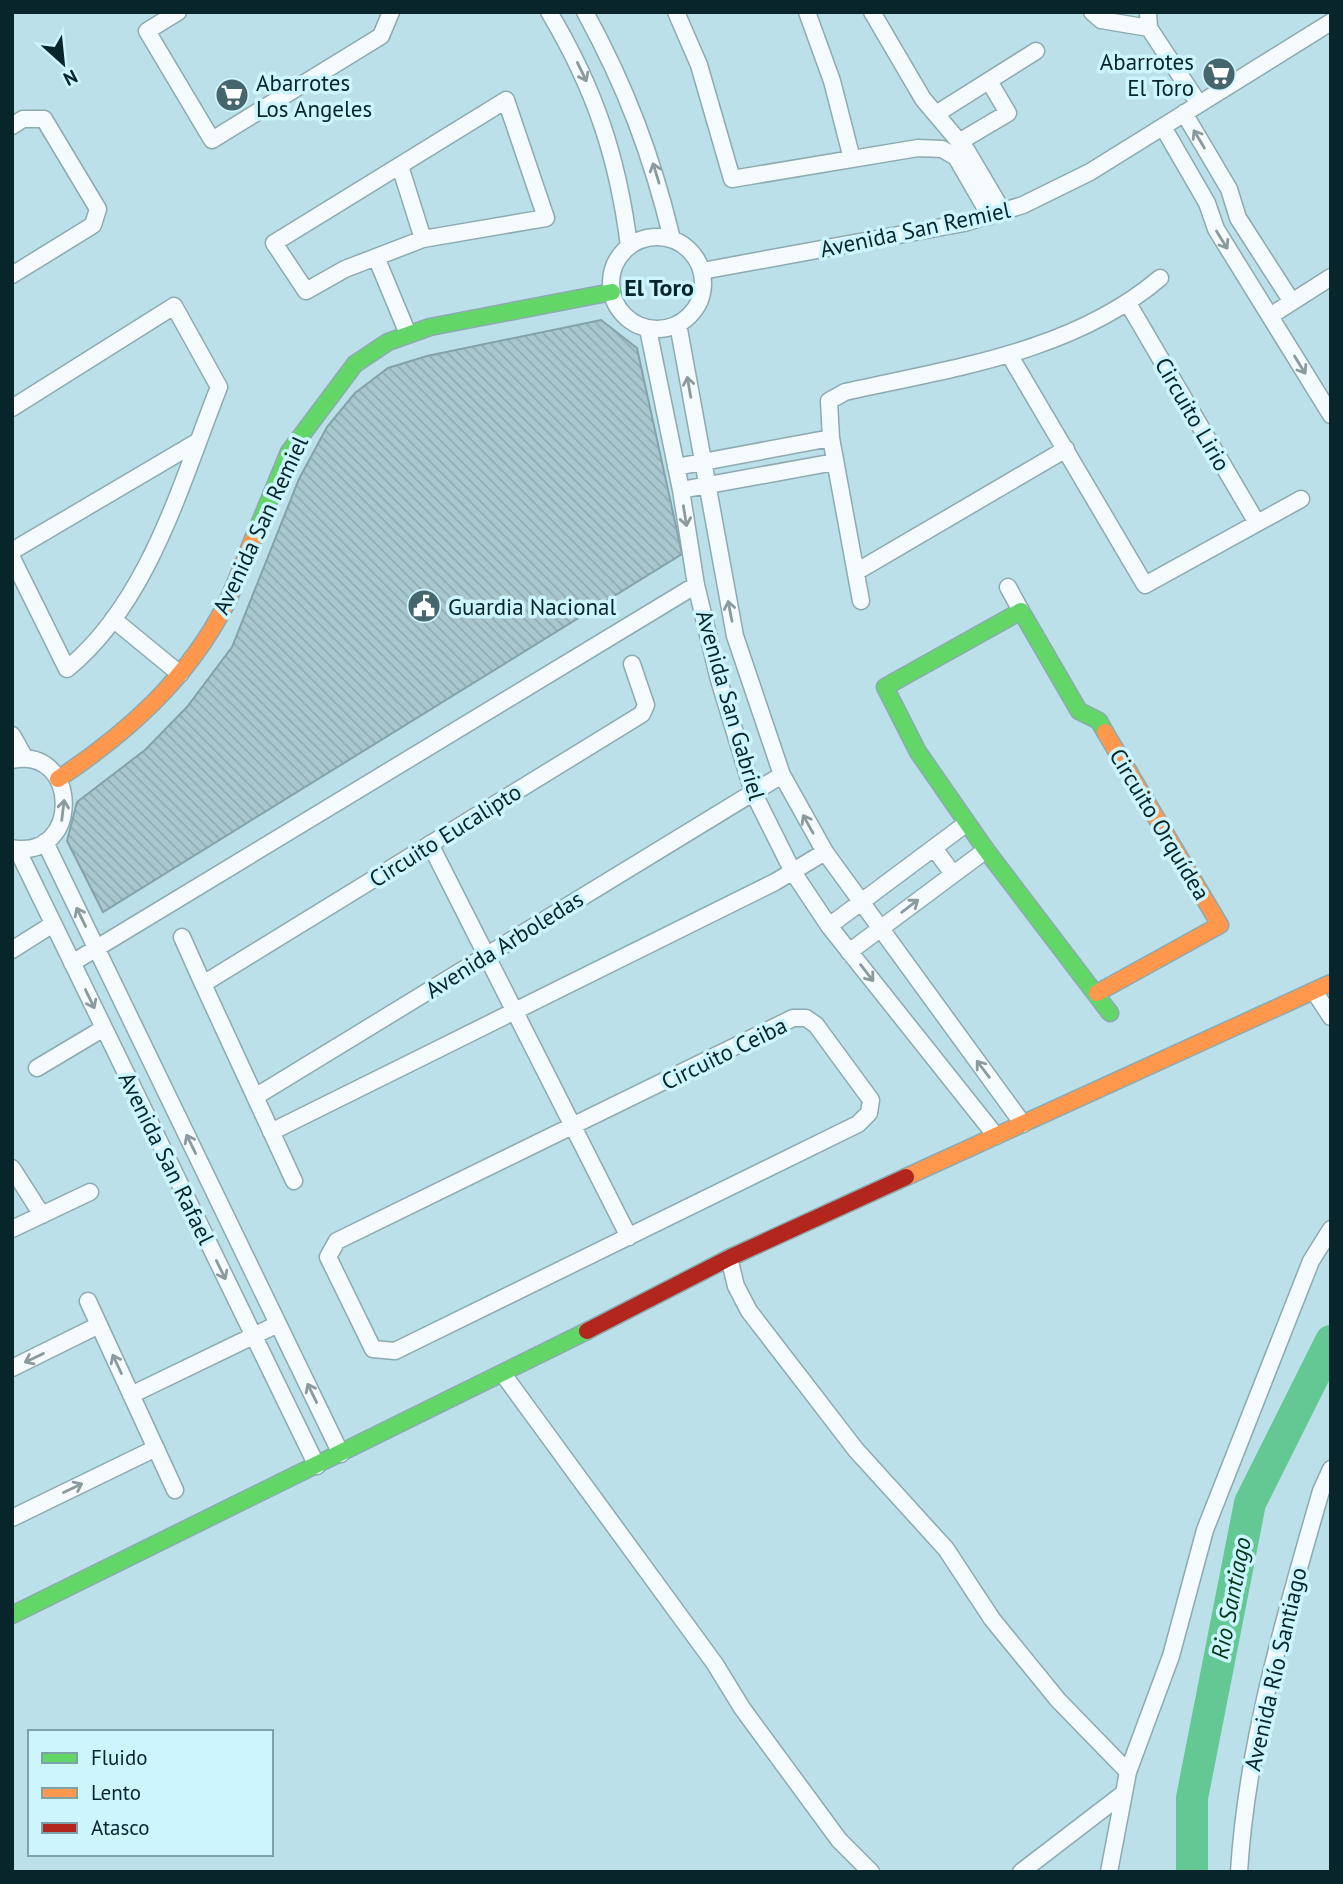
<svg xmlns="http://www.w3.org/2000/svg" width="1343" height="1884" viewBox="0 0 1343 1884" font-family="'PT Sans',sans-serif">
<defs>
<pattern id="building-back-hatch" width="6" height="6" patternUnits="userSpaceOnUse" patternTransform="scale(1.75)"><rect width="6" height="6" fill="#a9c7ce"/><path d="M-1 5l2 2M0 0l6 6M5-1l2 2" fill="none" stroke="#90abb1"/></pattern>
</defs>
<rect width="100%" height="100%" fill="#bbe0e9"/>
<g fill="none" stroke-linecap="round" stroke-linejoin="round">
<path stroke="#64c894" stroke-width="32" d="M1192 1872V1798L1250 1503 1331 1341"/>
</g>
<path fill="url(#building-back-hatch)" stroke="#84a2a9" stroke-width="2" d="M601 320 637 348 682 554 103 912 67 841 77 802 145 750 187 707 232 647 299 479 327 427 355 393 388 368 427 356Z"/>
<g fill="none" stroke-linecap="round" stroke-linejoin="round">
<defs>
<path id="street" d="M178 12 147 31 212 140 381 36 391 12
M549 12C595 89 618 158 629 246
M585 12C626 87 652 156 672 239
M676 12 699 65 732 179 918 148 942 149 956 157 990 216
M807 12 832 81 852 159
M872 12 923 99 967 151 1003 212
M1092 12 1101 20 1149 28
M1148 12 1149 28 1199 104
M506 100 546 218 423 239 345 269 306 291 274 243Z
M1184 113 1229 189 1238 218 1292 302
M936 114 1036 51
M12 126 23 119H44L98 209 93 225 12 275
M1163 127 1207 203 1216 229 1331 415
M959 142 1008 113 989 81
M400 166 423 239
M611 283a46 46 0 1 1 92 0a46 46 0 1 1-92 0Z
M376 257 408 334
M702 271 964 223 1023 205 1090 172 1331 22
M1129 305 1257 523
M1270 316 1331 277
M678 324 735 636 782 775 825 852 1023 1124
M648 329 681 490 696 585 719 680 753 792 793 872 829 926 996 1136
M1010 356 1145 585 1301 499
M12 408 174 306 219 387C181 483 149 602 67 669L12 558
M676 467 831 438
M681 490 835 462
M12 551 197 442
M856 572 1066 449
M1008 587 1021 611
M861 601 831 438 829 401 845 392C953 368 1073 352 1160 278
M113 619 180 674
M12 735 25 758
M12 760C80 745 82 861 12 848
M45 842 341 1454
M430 844 629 1237
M934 848 953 874
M17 849 317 1466
M829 926 967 823
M182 937 203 984
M12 950 53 924
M849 952 986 850
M72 963 696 585
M1314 991 1331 1017
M793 1018H806L816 1025 871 1100 869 1113 858 1124 395 1351 373 1349 328 1257 337 1241Z
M37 1068 104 1028
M255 1097 782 775
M271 1132 775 882 825 852
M12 1168 42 1215
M294 1181 203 984 642 714 646 705 632 664
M12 1229 90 1192
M729 1258 736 1286 749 1311 856 1450 946 1549 992 1619 1058 1700 1128 1772
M88 1301 175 1490
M12 1368 99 1325
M503 1374 715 1664 742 1708 839 1840 871 1872
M131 1395 278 1324
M12 1518 156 1448
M1021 1872 1124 1793
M1109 1872 1128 1772 1171 1656 1205 1530 1311 1261 1331 1229
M1239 1872C1247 1742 1285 1616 1321 1491L1331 1469"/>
<path id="fast" d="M253 539 289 452 355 364 388 342 430 327 612 292
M1105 732 1099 721 1079 711 1021 611 885 687 918 752 986 850 1110 1013
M12 1615 587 1331"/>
<path id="slow" d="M58 779C127 733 188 679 226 604 236 583 244 561 253 539
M1097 993 1220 925 1105 732
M906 1177 1331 983"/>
<path id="jam" d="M587 1331 729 1258 906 1177"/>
</defs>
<use href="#street" stroke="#8caab0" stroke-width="19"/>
<use href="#fast" stroke="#8caab0" stroke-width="19"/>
<use href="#slow" stroke="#8caab0" stroke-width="19"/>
<use href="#jam" stroke="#8caab0" stroke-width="19"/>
<use href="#street" stroke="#f5fafc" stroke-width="16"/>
<use href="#fast" stroke="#63d668" stroke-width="16"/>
<use href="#slow" stroke="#ff974d" stroke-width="16"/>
<use href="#jam" stroke="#b3261e" stroke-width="16"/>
</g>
<defs><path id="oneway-shaft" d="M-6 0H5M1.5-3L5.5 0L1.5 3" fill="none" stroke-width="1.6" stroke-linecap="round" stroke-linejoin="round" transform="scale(1.75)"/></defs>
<g stroke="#8a9a9e">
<use href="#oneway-shaft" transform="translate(582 72) rotate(64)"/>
<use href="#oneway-shaft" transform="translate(1199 139) rotate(-121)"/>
<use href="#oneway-shaft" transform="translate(656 173) rotate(-107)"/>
<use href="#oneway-shaft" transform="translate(1222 240) rotate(58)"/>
<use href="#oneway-shaft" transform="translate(1300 365) rotate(58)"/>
<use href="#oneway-shaft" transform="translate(689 387) rotate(-100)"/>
<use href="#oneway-shaft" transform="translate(685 516) rotate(81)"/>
<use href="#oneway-shaft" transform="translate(730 611) rotate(-101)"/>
<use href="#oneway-shaft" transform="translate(63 810) rotate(-83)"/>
<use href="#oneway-shaft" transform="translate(808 824) rotate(-119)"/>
<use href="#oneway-shaft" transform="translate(910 906) rotate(-37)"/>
<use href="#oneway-shaft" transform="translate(81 917) rotate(-116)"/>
<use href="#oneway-shaft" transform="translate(867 973) rotate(52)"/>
<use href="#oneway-shaft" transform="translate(90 999) rotate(64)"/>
<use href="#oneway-shaft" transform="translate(983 1069) rotate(-127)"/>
<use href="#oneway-shaft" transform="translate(191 1144) rotate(-116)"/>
<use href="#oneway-shaft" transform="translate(221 1270) rotate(64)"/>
<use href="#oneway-shaft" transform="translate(34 1358) rotate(154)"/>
<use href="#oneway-shaft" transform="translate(117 1364) rotate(-115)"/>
<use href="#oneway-shaft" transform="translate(312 1393) rotate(-116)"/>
<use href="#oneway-shaft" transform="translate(73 1488) rotate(-26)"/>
</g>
<defs>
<symbol id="supermarket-disc" viewBox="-11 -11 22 22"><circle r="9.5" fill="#46666d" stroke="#cdf5fe"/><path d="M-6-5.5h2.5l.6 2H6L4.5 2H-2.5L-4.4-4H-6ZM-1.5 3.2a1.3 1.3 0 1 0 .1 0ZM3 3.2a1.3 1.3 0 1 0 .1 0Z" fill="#fff"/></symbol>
<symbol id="civic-disc" viewBox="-11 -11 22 22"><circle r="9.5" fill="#46666d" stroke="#cdf5fe"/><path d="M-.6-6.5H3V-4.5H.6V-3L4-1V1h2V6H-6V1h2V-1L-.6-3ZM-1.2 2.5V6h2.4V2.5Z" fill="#fff"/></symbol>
</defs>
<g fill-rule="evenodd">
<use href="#supermarket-disc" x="1200" y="55" width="38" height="38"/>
<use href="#supermarket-disc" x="213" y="76" width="38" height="38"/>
<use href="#civic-disc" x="405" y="587" width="38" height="38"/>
</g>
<g text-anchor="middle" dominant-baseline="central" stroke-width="7" stroke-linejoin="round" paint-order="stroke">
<g font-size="23" fill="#07252a" stroke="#cdf5fe" text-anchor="start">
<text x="1194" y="61" text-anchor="end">Abarrotes<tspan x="1194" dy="26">El Toro</tspan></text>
<text x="256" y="82">Abarrotes<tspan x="256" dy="26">Los Angeles</tspan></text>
<text x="448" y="606">Guardia Nacional</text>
</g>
<g font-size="23" fill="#07252a" stroke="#cdf5fe">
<text transform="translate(915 229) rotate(-12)">Avenida San Remiel</text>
<text transform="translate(1193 414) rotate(60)">Circuito Lirio</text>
<text transform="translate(260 525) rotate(-65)">Avenida San Remiel</text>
<text transform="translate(731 705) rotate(74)">Avenida San Gabriel</text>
<text transform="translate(1160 824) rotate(59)">Circuito Orquídea</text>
<text transform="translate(445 835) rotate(-32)">Circuito Eucalipto</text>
<text transform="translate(504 944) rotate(-32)">Avenida Arboledas</text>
<text transform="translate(724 1053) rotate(-26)">Circuito Ceiba</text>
<text transform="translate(167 1158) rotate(64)">Avenida San Rafael</text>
<text transform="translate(1275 1669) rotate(-77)">Avenida Río Santiago</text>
</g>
<g font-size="24" font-weight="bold" fill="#07252a" stroke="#cdf5fe">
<text x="659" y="287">El Toro</text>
</g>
<g font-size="24" font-style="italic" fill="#003618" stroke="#cdf5fe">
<text transform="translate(1231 1598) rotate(-79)">Rio Santiago</text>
</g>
</g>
<rect width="1343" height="1884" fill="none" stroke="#07252a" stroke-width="28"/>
<rect x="28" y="1730" width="245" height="126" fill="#cdf5fe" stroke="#7ea2a9" stroke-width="2"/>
<rect x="42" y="1753" width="35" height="10" fill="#63d668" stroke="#7ea2a9" stroke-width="2"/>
<text x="91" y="1765" font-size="21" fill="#07252a">Fluido</text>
<rect x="42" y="1788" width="35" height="10" fill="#ff974d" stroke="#7ea2a9" stroke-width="2"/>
<text x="91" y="1800" font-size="21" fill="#07252a">Lento</text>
<rect x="42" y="1823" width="35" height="10" fill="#b3261e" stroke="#7ea2a9" stroke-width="2"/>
<text x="91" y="1835" font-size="21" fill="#07252a">Atasco</text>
<g transform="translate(63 63) rotate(153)" stroke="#cdf5fe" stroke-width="5" paint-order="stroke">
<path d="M0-5L12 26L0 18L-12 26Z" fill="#07252a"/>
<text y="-10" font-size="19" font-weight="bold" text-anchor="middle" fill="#07252a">N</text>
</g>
</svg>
